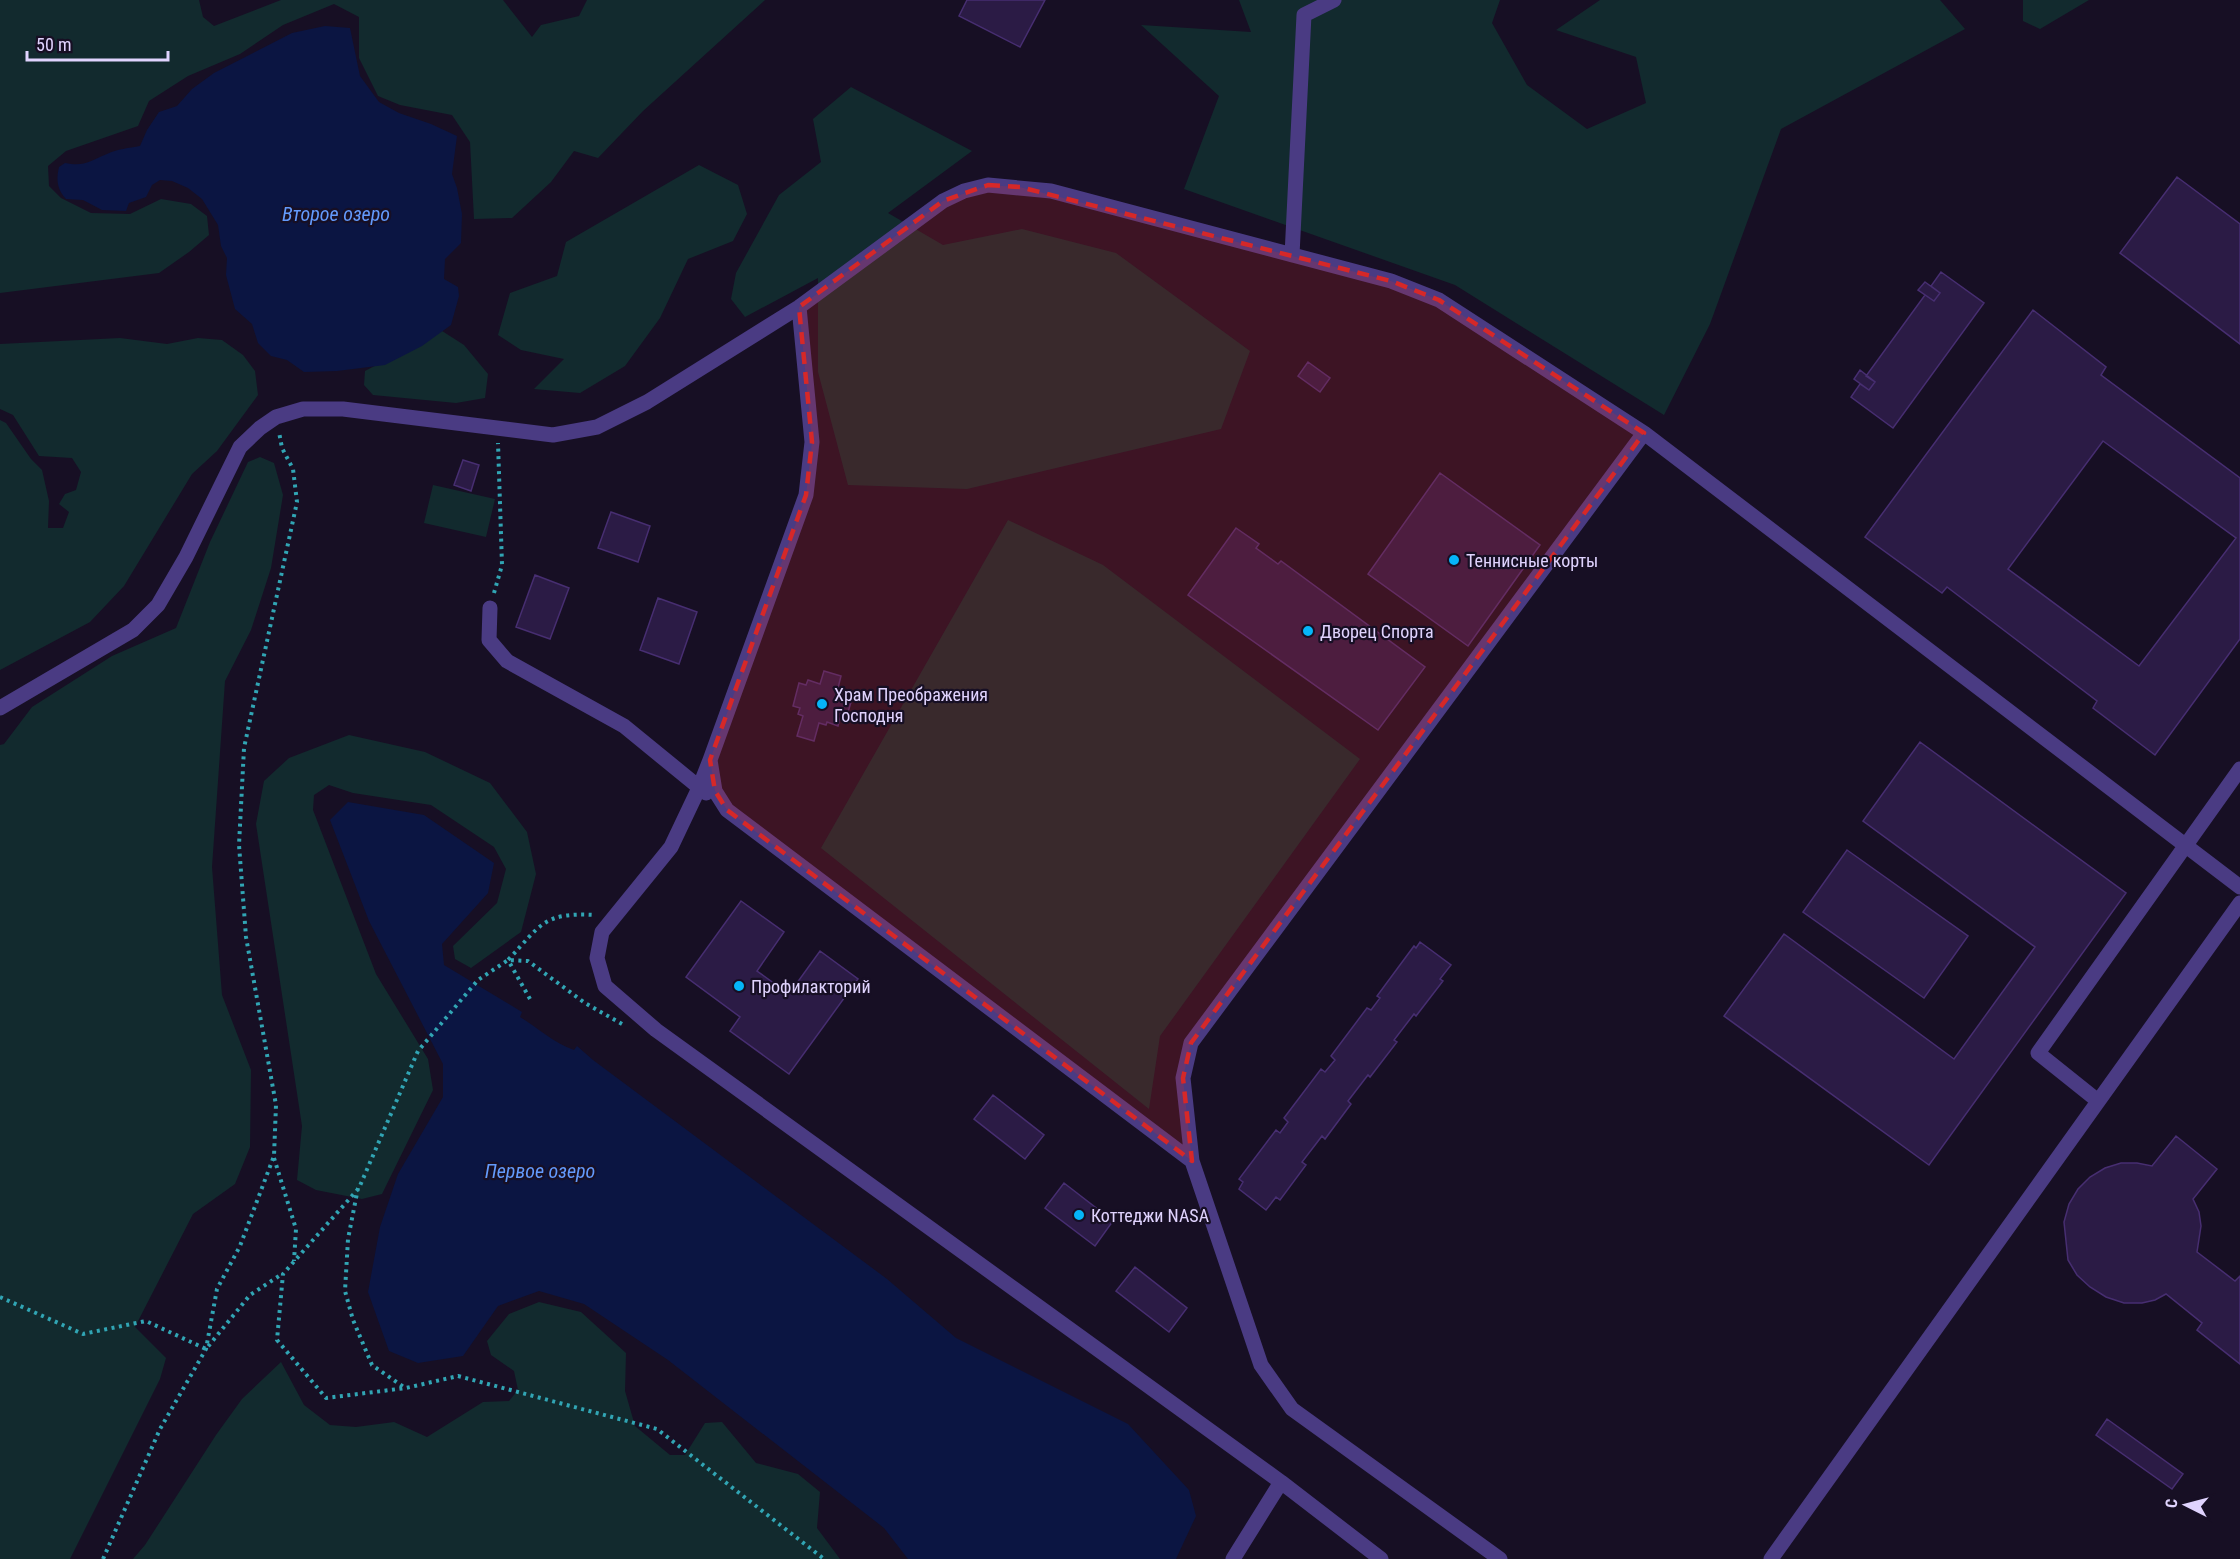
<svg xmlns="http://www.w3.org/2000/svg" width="2240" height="1559" viewBox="0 0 2240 1559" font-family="'Roboto Condensed',sans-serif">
<rect width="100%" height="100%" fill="#170f24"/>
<path fill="#122a2e" d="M0 0H199L203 17 214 26 281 0H503L532 37 541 25 579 16 587 0H765L643 111 598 158 574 151 551 182 512 218 474 219 470 142 452 115 400 105 378 96 359 58V17L334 4 283 25 240 54 188 76 149 101 138 126 66 151 48 166 49 186 61 198 91 213 130 214 161 199 191 204 207 216 209 235 189 252 159 273 0 293Z
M1239 0H1500L1492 23 1527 85 1587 129 1646 103 1636 57 1556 30 1600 0H1940L1965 29 1781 129 1710 324 1664 415 1455 285 1184 189 1219 96 1141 25 1251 32Z
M2023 0H2089L2040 29 2023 21Z
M851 87 972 151 888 213 943 245 1022 229 1116 253 1250 351 1221 429 967 489 848 485 818 372V278L745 317 731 299 736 273 779 195 821 162 813 119Z
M699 165 738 185 747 214 733 241 688 259 660 318 625 366 580 393 534 389 564 359 521 350 498 335 510 293 557 276 566 242Z
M439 329 464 345 488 374 485 398 456 403 373 395 364 385 365 371 411 347Z
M120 338 167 344 198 338 222 340 243 355 255 371 258 395 217 451 192 474 124 586 90 622 0 670V420L6 423 31 459 42 470 49 501 48 528H63L69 512 59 504 65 494 76 490 81 472 72 458 39 456 13 415 0 409V344Z
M260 457 274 463 283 495 271 568 251 630 225 681 212 867 222 995 251 1070 250 1147 235 1184 193 1214 135 1327 166 1358 160 1379 70 1559H0V745L4 744 32 707 112 656 176 628 210 542 248 462Z
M433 485 495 499 486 537 424 523Z
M1008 520 1103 565 1360 759 1160 1036 1149 1109 821 848Z
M349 735 425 752 490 783 527 832 536 874 521 932 471 968 455 959 453 946 497 903 506 869 494 847 431 805 353 793 329 785 314 795 313 810 376 974 428 1059 433 1090 382 1194 362 1199 316 1190 297 1180 302 1126 256 824 264 781 289 758Z
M539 1302 581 1312 626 1353 625 1391 635 1426 670 1455H685L705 1423 722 1422 756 1463 798 1474 820 1492 817 1528 840 1559H133L145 1545 216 1435 242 1399 281 1362 304 1405 330 1425 356 1427 394 1422 427 1437 483 1402 509 1401 518 1390 514 1371 491 1355 487 1341 509 1314Z"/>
<path fill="#0b1542" d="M325 26 350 28 360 76 379 102 399 113 431 124 457 136 452 174 457 188 462 214 461 243 445 259 444 279 458 287 459 296 451 325 422 346 385 365 337 371 304 372 287 360 271 356 258 343 252 324 235 309 226 275 227 258 221 246 218 225 202 199 188 188 172 181 160 180 152 185 146 197 129 203 126 211 102 210 83 200 66 199C57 189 56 180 59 167L65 163C85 167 89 161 107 154 117 149 129 148 140 146L147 130 159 112 177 106 192 89 214 73 292 33Z
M348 802 424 815 494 863 488 893 442 944 444 965 522 1012 520 1017C538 1028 554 1043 574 1050L577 1046 593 1060 887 1279 956 1338 1128 1424 1189 1490 1196 1516 1176 1559H908L884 1528 668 1360 584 1304 539 1291 498 1306 463 1356 418 1363 389 1351 368 1292 380 1227 398 1174 443 1097V1064L369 921 330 820Z"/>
<path fill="#2b1b45" stroke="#472e71" stroke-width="1.5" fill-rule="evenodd" d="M967 0H1045L1020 47 959 16Z
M2177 177 2240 224V344L2120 253Z
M1941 272 1984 303 1893 428 1851 397 1860 384 1869 390 1875 382 1866 376 1925 295 1934 301 1940 293 1931 286Z
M1925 282 1940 293 1934 301 1918 290Z
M2033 310 2106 367 2101 375 2240 478V639L2155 755 2093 708 2097 701 1947 587 1942 593 1865 537ZM2103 441 2236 538 2139 666 2008 569Z
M1308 362 1330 378 1320 392 1298 376Z
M1860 370 1875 382 1869 390 1854 379Z
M463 460 479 465 471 491 454 485Z
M1440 473 1540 545 1468 646 1368 574Z
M611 512 650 526 638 562 598 548Z
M1236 528 1259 544 1256 548 1278 564 1281 561 1425 667 1378 730 1188 595Z
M535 575 569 588 550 639 516 627Z
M658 598 697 612 679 664 640 650Z
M824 671 841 676 838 688 848 691 845 701 851 702 846 719 840 718 838 726 827 722 826 725 819 723 814 741 797 736 803 716 798 714 800 708 793 706 799 683 806 685 808 680 820 684Z
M1920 742 2126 893 1929 1165 1724 1016 1784 934 1954 1059 2035 947 1863 821Z
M1847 850 1968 936 1924 998 1803 912Z
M741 901 784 932 757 971 789 994 820 951 858 979 789 1074 730 1031 740 1017 686 977Z
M1420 942 1451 965 1440 979 1443 981 1416 1016 1414 1014 1394 1040 1397 1042 1370 1077 1368 1075 1348 1101 1351 1104 1325 1139 1322 1136 1302 1162 1306 1165 1280 1200 1276 1197 1266 1210 1239 1189 1243 1182 1239 1179 1276 1130 1280 1133 1288 1122 1284 1118 1321 1069 1325 1072 1335 1060 1331 1056 1367 1008 1371 1010 1380 998 1377 996 1414 946 1416 948Z
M993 1095 1044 1135 1025 1159 974 1119Z
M2176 1136 2217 1169 2193 1199 2199 1212 2201 1226 2197 1252 2235 1281 2240 1276V1364L2197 1330 2202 1323 2166 1294 2155 1300 2142 1303H2124L2106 1297 2090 1287 2077 1275 2068 1260 2064 1222 2069 1204 2078 1189 2090 1177 2105 1168 2121 1163H2137L2152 1166Z
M1064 1183 1113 1221 1095 1246 1045 1208Z
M1135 1267 1187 1308 1169 1332 1116 1291Z
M2107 1419 2183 1474 2172 1489 2096 1435Z"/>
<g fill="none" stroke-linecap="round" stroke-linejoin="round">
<path stroke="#31a5b4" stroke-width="4" stroke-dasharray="3 4.5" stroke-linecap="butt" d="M494 593 502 565 498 443
M530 999 508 960C541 925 543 912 595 915
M622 1024 585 1003 528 961 508 960 478 980 418 1051 359 1188 283 1274 277 1340 326 1398 406 1388 458 1376 657 1429 824 1559
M274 1158 296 1229 294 1261
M358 1188 348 1239 345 1291 353 1320 372 1365 405 1388
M0 1297 83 1334 146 1321 206 1349 250 1295 282 1274
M103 1559 160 1429 206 1349 217 1289 240 1246 274 1156 276 1105 246 937 239 845 244 748 297 502 293 469 282 448 279 432"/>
<path stroke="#4a3b83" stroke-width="15" d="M1292 255 1304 15 1334 0
M799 307 812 442 806 495 710 760 715 791 727 810 1192 1161
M1644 433 2240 887
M490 608 489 640 507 661 624 726 706 793
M0 708 133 630 158 605 186 557 240 447 260 428 276 417 303 409H343L553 435 597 427 647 402 799 307 943 201 964 191 988 185 1051 191 1391 281 1439 300 1644 433 1191 1043 1183 1078 1192 1161 1261 1365 1292 1409 1500 1559
M710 760 699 788 671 847 602 932 597 958 605 986 656 1030 1281 1482 1381 1559
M2098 1101 2038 1053 2240 769
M1233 1559 1281 1482
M1771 1559 2240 903"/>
</g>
<path fill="#d62828" fill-opacity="0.2" stroke="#d62828" stroke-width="4.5" stroke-dasharray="12 8" stroke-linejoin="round" d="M988 185 1020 187 1391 281 1439 300 1644 433 1191 1043 1183 1078 1192 1161 727 810 715 791 710 760 806 495 812 442 799 307 943 201Z"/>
<g fill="#05b5f9" stroke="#170f24" stroke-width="2">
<circle cx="1454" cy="560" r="6"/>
<circle cx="1308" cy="631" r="6"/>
<circle cx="822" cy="704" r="6"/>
<circle cx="739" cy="986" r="6"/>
<circle cx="1079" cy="1215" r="6"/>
</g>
<g text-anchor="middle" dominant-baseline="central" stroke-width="4.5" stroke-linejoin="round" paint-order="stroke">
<g font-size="18" fill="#e0d3fe" stroke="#170f24" text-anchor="start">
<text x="1466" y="560">Теннисные корты</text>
<text x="1320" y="631">Дворец Спорта</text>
<text x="834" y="694">Храм Преображения<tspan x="834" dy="21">Господня</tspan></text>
<text x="751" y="986">Профилакторий</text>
<text x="1091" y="1215">Коттеджи NASA</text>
</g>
<g font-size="20" font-style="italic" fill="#639afc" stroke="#170f24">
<text x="336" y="214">Второе озеро</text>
<text x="540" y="1171">Первое озеро</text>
</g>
</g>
<g transform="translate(2186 1505) rotate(276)" stroke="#170f24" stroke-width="4.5" paint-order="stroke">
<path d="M0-4.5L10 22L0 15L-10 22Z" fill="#e0d3fe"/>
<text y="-9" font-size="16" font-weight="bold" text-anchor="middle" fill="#e0d3fe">С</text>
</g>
<path d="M27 51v9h141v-9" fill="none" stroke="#e0d3fe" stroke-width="3"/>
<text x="36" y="51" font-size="18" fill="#e0d3fe" stroke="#170f24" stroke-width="4.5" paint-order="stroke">50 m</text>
</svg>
